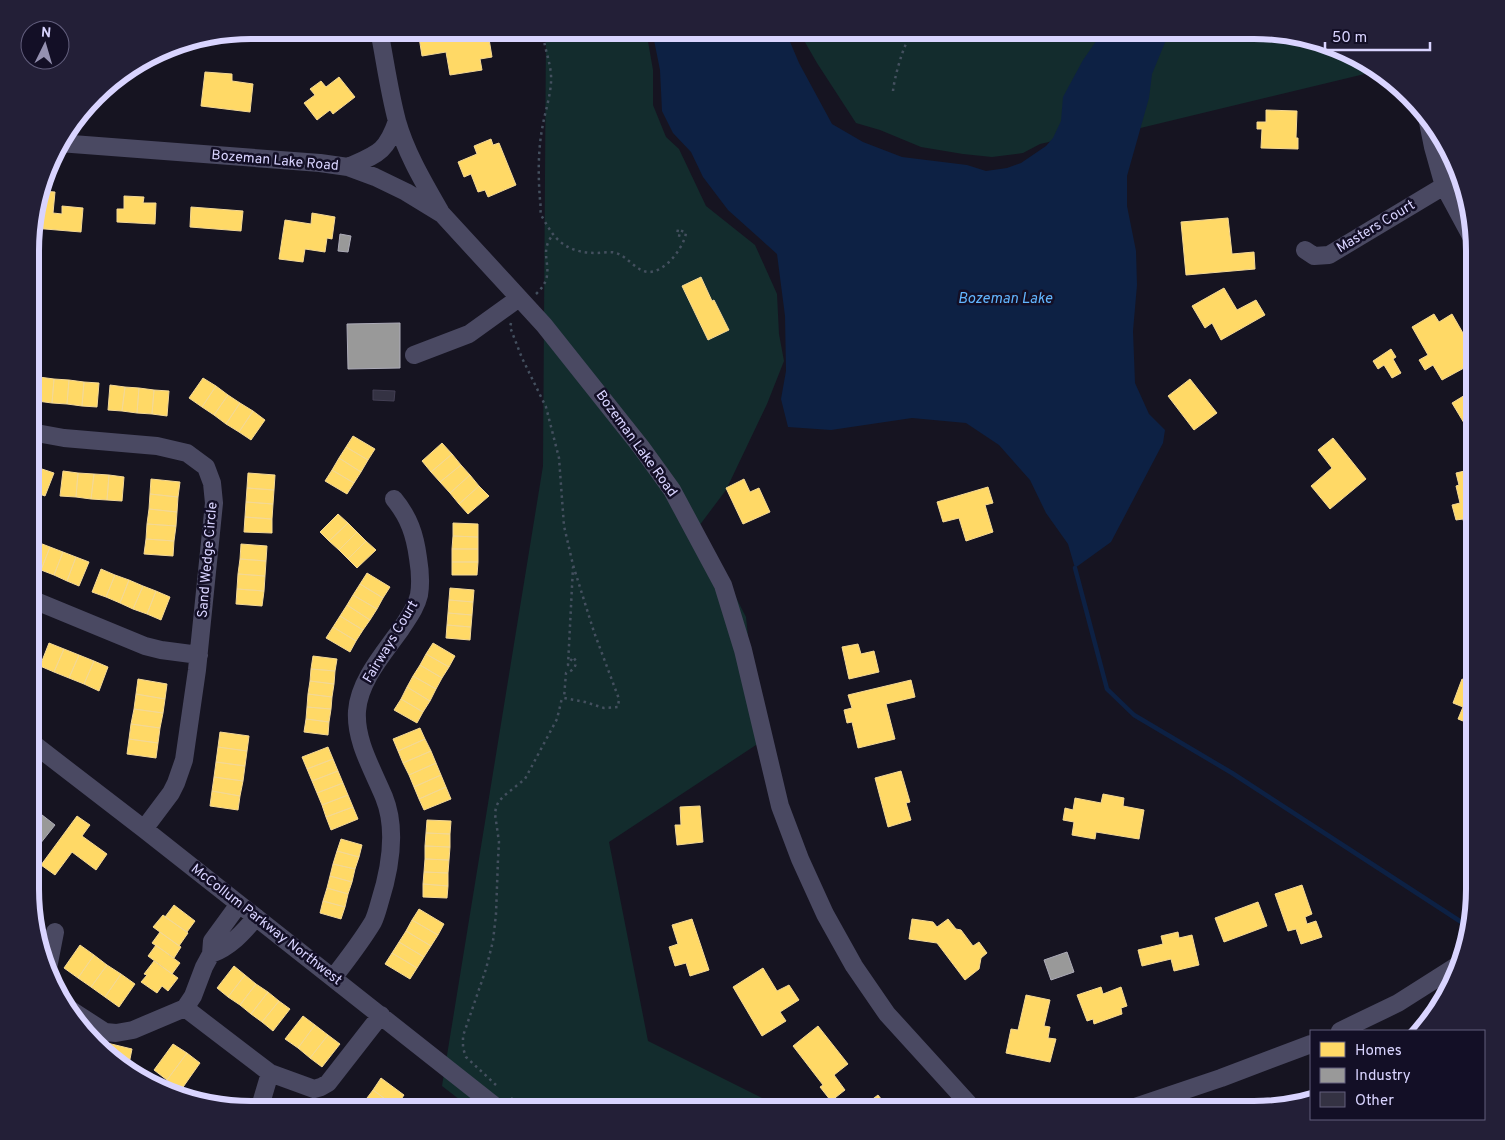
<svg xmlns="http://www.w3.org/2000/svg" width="1505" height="1140" viewBox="0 0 1505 1140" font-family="Overpass,sans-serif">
<rect width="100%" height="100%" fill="#161421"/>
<path fill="#132c2d" d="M546 30H646L653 70V105L666 137 679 149 706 206 755 245 777 294 779 334 784 361 767 404 726 490 699 526 746 617 759 743 609 842 648 1041 786 1110H473L442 1086 543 466Z
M798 30H1268L1338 47 1377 71 1099 138H1066L1040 144 1023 153 992 157 963 154 921 147 880 130 856 123 817 63Z"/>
<path fill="#0d2144" d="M652 30H785L799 63 832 124 863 142 902 157 967 165 986 171 1007 168 1021 163 1046 146 1053 138 1061 121 1063 97 1083 60 1104 30H1168L1166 40 1152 74 1149 98 1127 176V206L1136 251 1137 285 1133 331 1135 383 1149 414 1165 430 1163 443 1111 542 1075 568 1068 544 1046 513 1030 480 999 445 966 423 912 418 831 430 788 427 781 399 786 371 785 316 777 254 728 210 703 177 691 152 673 133 662 111 660 70Z"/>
<path fill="#ffd966" stroke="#f4d894" d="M303 30H331L303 34Z
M450 30H475V35L488 33 492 57 480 59 482 70 450 75 446 52 422 56 419 37 450 32Z
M205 72 232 74V81L253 84 250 112 201 106Z
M339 77 355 97 333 114 330 110 317 120 304 103 315 95 310 89 321 81 326 87Z
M1266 110 1297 111 1296 138H1298V149L1261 148 1262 129H1257V122H1266Z
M491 139 493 145 499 143 516 185 488 197 485 190 478 192 471 174 464 177 458 162 477 154 474 146Z
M42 191 55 192 53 213 62 214V206L83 208 81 232 33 228 34 217Z
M124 196 144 197 143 203H156L155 224 117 222V209H124Z
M191 207 243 211 241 231 190 227Z
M312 213 335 217 332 239 327 238 325 252 305 249 303 262 279 259 285 220 311 224Z
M1228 218 1232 254 1254 252 1255 269 1186 275 1181 222Z
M701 277 712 301 714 300 729 330 708 340 682 286Z
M1224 288 1237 310 1256 300 1265 315 1221 340 1212 323 1205 328 1192 306Z
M1434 314 1439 322 1452 314 1475 354V362L1442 380 1433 365 1425 370 1419 360 1428 355 1412 327Z
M1391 349 1396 357 1393 359 1401 373 1392 378 1384 365 1378 369 1373 361Z
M39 377 54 379 52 403 37 401Z
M203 378 216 386 202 407 189 398Z
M54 379 69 380 67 404 52 403Z
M1190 379 1217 413 1194 430 1168 396Z
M69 380 84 382 82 406 67 404Z
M84 382 99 383 97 407 82 406Z
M110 385 125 387 122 411 108 410Z
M216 386 228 395 214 415 202 407Z
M125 387 139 388 137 413 122 411Z
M139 388 154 390 152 414 137 413Z
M1475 389V432L1471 425 1467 428 1452 403Z
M154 390 169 391 167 416 152 414Z
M228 395 240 403 226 424 214 415Z
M240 403 253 411 239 432 226 424Z
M253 411 265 420 251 440 239 432Z
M353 436 375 449 368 460 346 447Z
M1333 438 1366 479 1330 509 1311 486 1332 468 1318 450Z
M442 443 452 454 431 472 422 461Z
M346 447 368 460 361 472 339 458Z
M452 454 461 465 440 482 431 472Z
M339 458 361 472 354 483 332 470Z
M31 465 39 468 31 489Z
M461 465 470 475 450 493 440 482Z
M39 468 54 473 45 496 31 491Z
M1473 469 1475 476V522L1464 524 1463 519 1456 520 1452 505 1460 503 1456 486 1459 485 1456 473Z
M332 470 354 483 347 494 325 481Z
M63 471 78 473 76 497 60 496Z
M78 473 94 474 91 499 76 497Z
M248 473 275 475 274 490 247 488Z
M94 474 109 475 107 500 91 499Z
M109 475 124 477 122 501 107 500Z
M470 475 479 486 459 504 450 493Z
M151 479 180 482 178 497 150 494Z
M744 479 750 492 759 488 770 512 743 524 726 488Z
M479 486 489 496 468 514 459 504Z
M988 487 993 503 985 505 993 532 966 541 959 518 943 522 937 502Z
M247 488 274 490 273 504 246 502Z
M150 494 178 497 177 512 149 509Z
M246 502 273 504 272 519 245 517Z
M149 509 177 512 176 526 147 524Z
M338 514 348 523 329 541 320 532Z
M245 517 272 519V533L244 532Z
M348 523 357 532 339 550 329 541Z
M453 523 478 524V537L453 536Z
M147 524 176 526 174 541 146 539Z
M357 532 366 541 348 559 339 550Z
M453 536 478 537V549H452Z
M146 539 174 541 173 556 144 554Z
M366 541 376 550 357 568 348 559Z
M37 542 50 547 41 570 31 566V556Z
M241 544 267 546 266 561 240 559Z
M50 547 63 552 54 575 41 570Z
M452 549H478V562H452Z
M63 552 76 557 67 581 54 575Z
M76 557 89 562 79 586 67 581Z
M240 559 266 561 265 576 238 574Z
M452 562H478L477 575H452Z
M101 569 115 575 106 597 92 592Z
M367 573 390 587 383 598 360 584Z
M238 574 265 576 264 591 237 589Z
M115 575 129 580 120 603 106 597Z
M129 580 143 586 133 609 120 603Z
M360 584 383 598 377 609 353 595Z
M143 586 156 591 147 614 133 609Z
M450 588 474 590 473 602 449 600Z
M237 589 264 591 262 606 236 604Z
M156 591 170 597 161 620 147 614Z
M353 595 377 609 370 620 347 605Z
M449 600 473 602 472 615 448 613Z
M347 605 370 620 363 630 340 616Z
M448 613 472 615 471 627 447 625Z
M340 616 363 630 356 641 333 627Z
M447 625 471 627 470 640 446 638Z
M333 627 356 641 350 652 326 638Z
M31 635 40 638 31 659Z
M49 643 64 649 54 672 40 666Z
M433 643 455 656 449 667 426 654Z
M858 644 861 654 874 651 879 672 849 679 842 647Z
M64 649 79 655 69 678 54 672Z
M426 654 449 667 442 678 420 665Z
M79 655 94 661 84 684 69 678Z
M313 656 337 659 335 671 311 669Z
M94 661 108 667 99 691 84 684Z
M420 665 442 678 436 689 413 676Z
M311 669 335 671 334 684 310 681Z
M1475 671V715L1472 713 1468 723 1458 719 1463 707 1453 703 1462 679 1470 682Z
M413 676 436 689 430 701 407 687Z
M138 679 167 684 165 699 136 694Z
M911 680 915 697 886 704 895 739 858 748 852 722 847 723 844 710 852 708 848 695Z
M310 681 334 684 332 697 308 694Z
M407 687 430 701 423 712 401 699Z
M136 694 165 699 163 713 134 709Z
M308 694 332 697 331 709 307 707Z
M401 699 423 712 417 723 394 710Z
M307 707 331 709 329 722 306 719Z
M134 709 163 713 160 728 131 724Z
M306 719 329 722 328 735 304 732Z
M131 724 160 728 158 743 129 739Z
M420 728 425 739 398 751 393 739Z
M220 732 249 736 247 751 218 747Z
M129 739 158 743 156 758 127 754Z
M425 739 431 751 403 763 398 751Z
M218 747 247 751 245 766 216 762Z
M328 747 333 759 307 769 302 757Z
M431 751 436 763 409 775 403 763Z
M333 759 338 771 312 781 307 769Z
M216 762 245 766 243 781 214 777Z
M436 763 441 775 414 787 409 775Z
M338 771 343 783 317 793 312 781Z
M901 771 910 802 906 803 911 820 888 827 875 778Z
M441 775 446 787 419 799 414 787Z
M214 777 243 781 240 796 212 791Z
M343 783 348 795 322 805 317 793Z
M446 787 451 799 424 810 419 799Z
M212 791 240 796 238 810 210 806Z
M1103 794 1124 798 1123 806 1144 810 1139 839 1096 832 1095 839 1072 835 1074 822 1063 820 1065 808 1073 810 1075 798 1101 803Z
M348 795 353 807 326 817 322 805Z
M700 806 703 842 677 845 675 825H681L680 807Z
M353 807 358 819 331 830 326 817Z
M77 816 90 825 82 836 107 854 96 870 72 852 55 875 41 865Z
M427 820 451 821 450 834 426 833Z
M426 833 450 834V847L425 846Z
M341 839 362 845 359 857 337 851Z
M425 846 450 847 449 860 425 859Z
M337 851 359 857 355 869 333 864Z
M425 859 449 860 448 873 424 872Z
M333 864 355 869 352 882 330 876Z
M424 872 448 873V886L423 884Z
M330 876 352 882 348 894 327 888Z
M423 884 448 886 447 898 423 897Z
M1302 885 1312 914 1305 917 1307 924 1316 921 1322 937 1301 944 1296 929 1288 931 1275 894Z
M327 888 348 894 345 907 323 901Z
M323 901 345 907 341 919 320 913Z
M1258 902 1267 926 1224 942 1215 918Z
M174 905 195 921 187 932 165 917Z
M419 909 444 924 438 935 412 920Z
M163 915 188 933 179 946 153 927Z
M692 919 709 970 690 976 686 963 675 966 669 947 678 944 672 925Z
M912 919 933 922 937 927 948 919 956 929 961 930 973 946 979 942 987 953 981 958 979 969 965 980 937 943 909 939Z
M412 920 438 935 431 946 406 931Z
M406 931 431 946 424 957 399 942Z
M160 932 181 947 174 958 152 943Z
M1178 932 1179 938 1192 935 1199 965 1174 971 1171 959 1142 966 1138 950 1163 944 1161 936Z
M399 942 424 957 417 968 392 953Z
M80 945 94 955 78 978 64 968Z
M156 945 180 963 172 974 148 956Z
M392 953 417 968 410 979 385 964Z
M94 955 107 965 91 987 78 978Z
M154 961 178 978 168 991 162 986 157 993 141 982 147 975 144 974Z
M107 965 121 974 105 997 91 987Z
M234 966 245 975 228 997 217 988Z
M763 968 777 991 789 985 799 1000 780 1012 786 1021 762 1036 733 987Z
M121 974 135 984 119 1007 105 997Z
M245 975 256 984 240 1005 228 997Z
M256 984 268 992 251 1014 240 1005Z
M1101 987 1103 994 1121 987 1127 1006 1121 1008 1122 1014 1094 1024 1093 1019 1087 1021 1077 995Z
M268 992 279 1001 262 1022 251 1014Z
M1026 995 1050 1000 1044 1026 1050 1027 1048 1038 1056 1039 1050 1062 1006 1053 1011 1029 1018 1030Z
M279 1001 290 1009 273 1031 262 1022Z
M303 1016 315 1025 298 1048 285 1039Z
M315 1025 328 1035 310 1058 298 1048Z
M818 1026 848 1064 834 1075 845 1090 831 1101 820 1087 823 1085 793 1046Z
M328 1035 340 1044 322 1067 310 1058Z
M107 1043 132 1049 129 1064 125 1063V1067L106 1055Z
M173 1044 187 1053 167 1080 154 1070Z
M187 1053 200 1063 181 1090 167 1080Z
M381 1078 404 1095 396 1107 373 1090Z
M373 1090 396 1107 394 1110H374L364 1102Z
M878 1095 889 1109 887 1110H858Z
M364 1102 374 1110H359Z"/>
<path fill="#999" stroke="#acabb8" d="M340 234 351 236 348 252 338 251Z
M400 323V368L348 369 347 324Z
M33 808 55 825 36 849 31 845V811Z
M1067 952 1074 972 1051 980 1044 960Z"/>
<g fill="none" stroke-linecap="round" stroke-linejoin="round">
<path stroke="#0d2144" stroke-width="4.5" d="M1075 568 1107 689 1134 715 1232 773 1469 927"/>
</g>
<path fill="#343243" stroke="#433f54" d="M373 390 395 391 394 401 373 400Z"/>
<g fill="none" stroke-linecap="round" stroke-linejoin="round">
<path stroke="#44505f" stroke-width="2.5" stroke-dasharray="2.5 4" stroke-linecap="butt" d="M543 30C543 45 550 60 551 75 552 91 546 108 543 124 538 148 538 175 540 200 541 204 540 210 541 215 543 218 545 222 547 225 558 245 573 253 597 253 602 253 610 251 616 253 627 256 636 271 648 272 665 273 684 247 686 233L678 229 677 235 681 236
M908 30 913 36
M893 91C894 80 901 54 906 44 910 37 917 33 925 30
M536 294C560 272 536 256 552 236
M511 323 510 327 522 358 546 407 559 458 564 526 573 565 594 632 619 699 618 707 604 708 585 702 564 698 566 673C572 671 576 668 576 661L573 657 568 665 573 567
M496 1085 466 1057 463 1048V1036L486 969 493 941 496 914 498 859 499 842 495 814 496 807 499 801 505 795 525 779 557 719 562 698
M511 1098 526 1110"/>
<path stroke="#4a4962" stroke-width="18" d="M379 30C385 60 389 91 397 121 406 153 424 183 440 211
M1428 122 1433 147 1444 186 1472 238
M59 143 320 163 348 167 375 177 406 192 442 214 544 325 641 447 672 490 723 585 743 650 780 806 800 859 825 914 854 966 887 1014 968 1103 971 1110
M348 167C377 154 386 153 397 121
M1305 250 1314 256 1329 255 1444 186
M414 355 469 334 519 298
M31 432 64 438 157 446 187 453 206 467 212 483 214 503 197 670 184 760 176 783 171 793 144 829
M31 599 145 646 161 650 199 655
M31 742 144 829 500 1110
M211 954C230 947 243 933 256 917
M48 968 55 932
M333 978C347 960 361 942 373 922 376 916 378 908 380 901 390 869 397 829 384 797 373 770 355 741 357 711 359 681 384 653 401 629 408 618 416 608 419 595 421 583 420 570 418 558 415 535 409 517 394 499
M185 1008 270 1073 314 1089 321 1087 328 1083 381 1015
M71 1010 105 1032
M1340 1031 1398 1003 1461 963
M92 1038 105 1032 116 1033 133 1030 185 1008 193 996 204 967 211 954 212 941 239 904
M259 1110 270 1073
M1126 1110 1221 1078 1311 1044"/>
</g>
<g text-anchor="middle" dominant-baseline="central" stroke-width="5" stroke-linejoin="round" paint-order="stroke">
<g font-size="14" fill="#d9d4ff" stroke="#130f26">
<text transform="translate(275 161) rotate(5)">Bozeman Lake Road</text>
<text transform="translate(1376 227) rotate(-31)">Masters Court</text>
<text transform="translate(636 444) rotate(54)">Bozeman Lake Road</text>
<text transform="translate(208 560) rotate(-85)">Sand Wedge Circle</text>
<text transform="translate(391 642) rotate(-59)">Fairways Court</text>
<text transform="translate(266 925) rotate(38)">McCollum Parkway Northwest</text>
</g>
<g font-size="15" font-style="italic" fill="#62b6ff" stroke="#130f26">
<text x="1005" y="299">Bozeman Lake</text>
</g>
</g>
<path d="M0 0H1505V1140H0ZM251 39H1254A212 212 0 0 1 1466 251V889A212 212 0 0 1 1254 1101H251A212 212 0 0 1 39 889V251A212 212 0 0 1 251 39Z" fill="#231f37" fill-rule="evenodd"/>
<path fill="none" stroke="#d9d4ff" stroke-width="6" d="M251 39H1254A212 212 0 0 1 1466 251V889A212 212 0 0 1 1254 1101H251A212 212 0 0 1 39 889V251A212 212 0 0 1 251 39Z"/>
<rect x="1310" y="1030" width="175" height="90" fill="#130f26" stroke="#625e7d"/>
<rect x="1320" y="1042" width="25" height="15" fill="#ffd966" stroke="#625e7d"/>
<text x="1355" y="1055" font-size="15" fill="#d9d4ff">Homes</text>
<rect x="1320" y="1068" width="25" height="15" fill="#999999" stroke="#625e7d"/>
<text x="1355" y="1080" font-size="15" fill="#d9d4ff">Industry</text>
<rect x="1320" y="1092" width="25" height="15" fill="#343243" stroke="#625e7d"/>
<text x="1355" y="1105" font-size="15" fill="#d9d4ff">Other</text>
<g transform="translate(45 45) rotate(5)"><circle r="24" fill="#130f26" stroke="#625e7d"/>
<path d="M0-4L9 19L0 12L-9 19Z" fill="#9591b1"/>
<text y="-8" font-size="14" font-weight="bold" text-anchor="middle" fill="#d9d4ff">N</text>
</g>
<path d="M1325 42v8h105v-8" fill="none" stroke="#d9d4ff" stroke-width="2.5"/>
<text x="1332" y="42" font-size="15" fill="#d9d4ff" stroke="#130f26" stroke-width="4" paint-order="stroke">50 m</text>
</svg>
